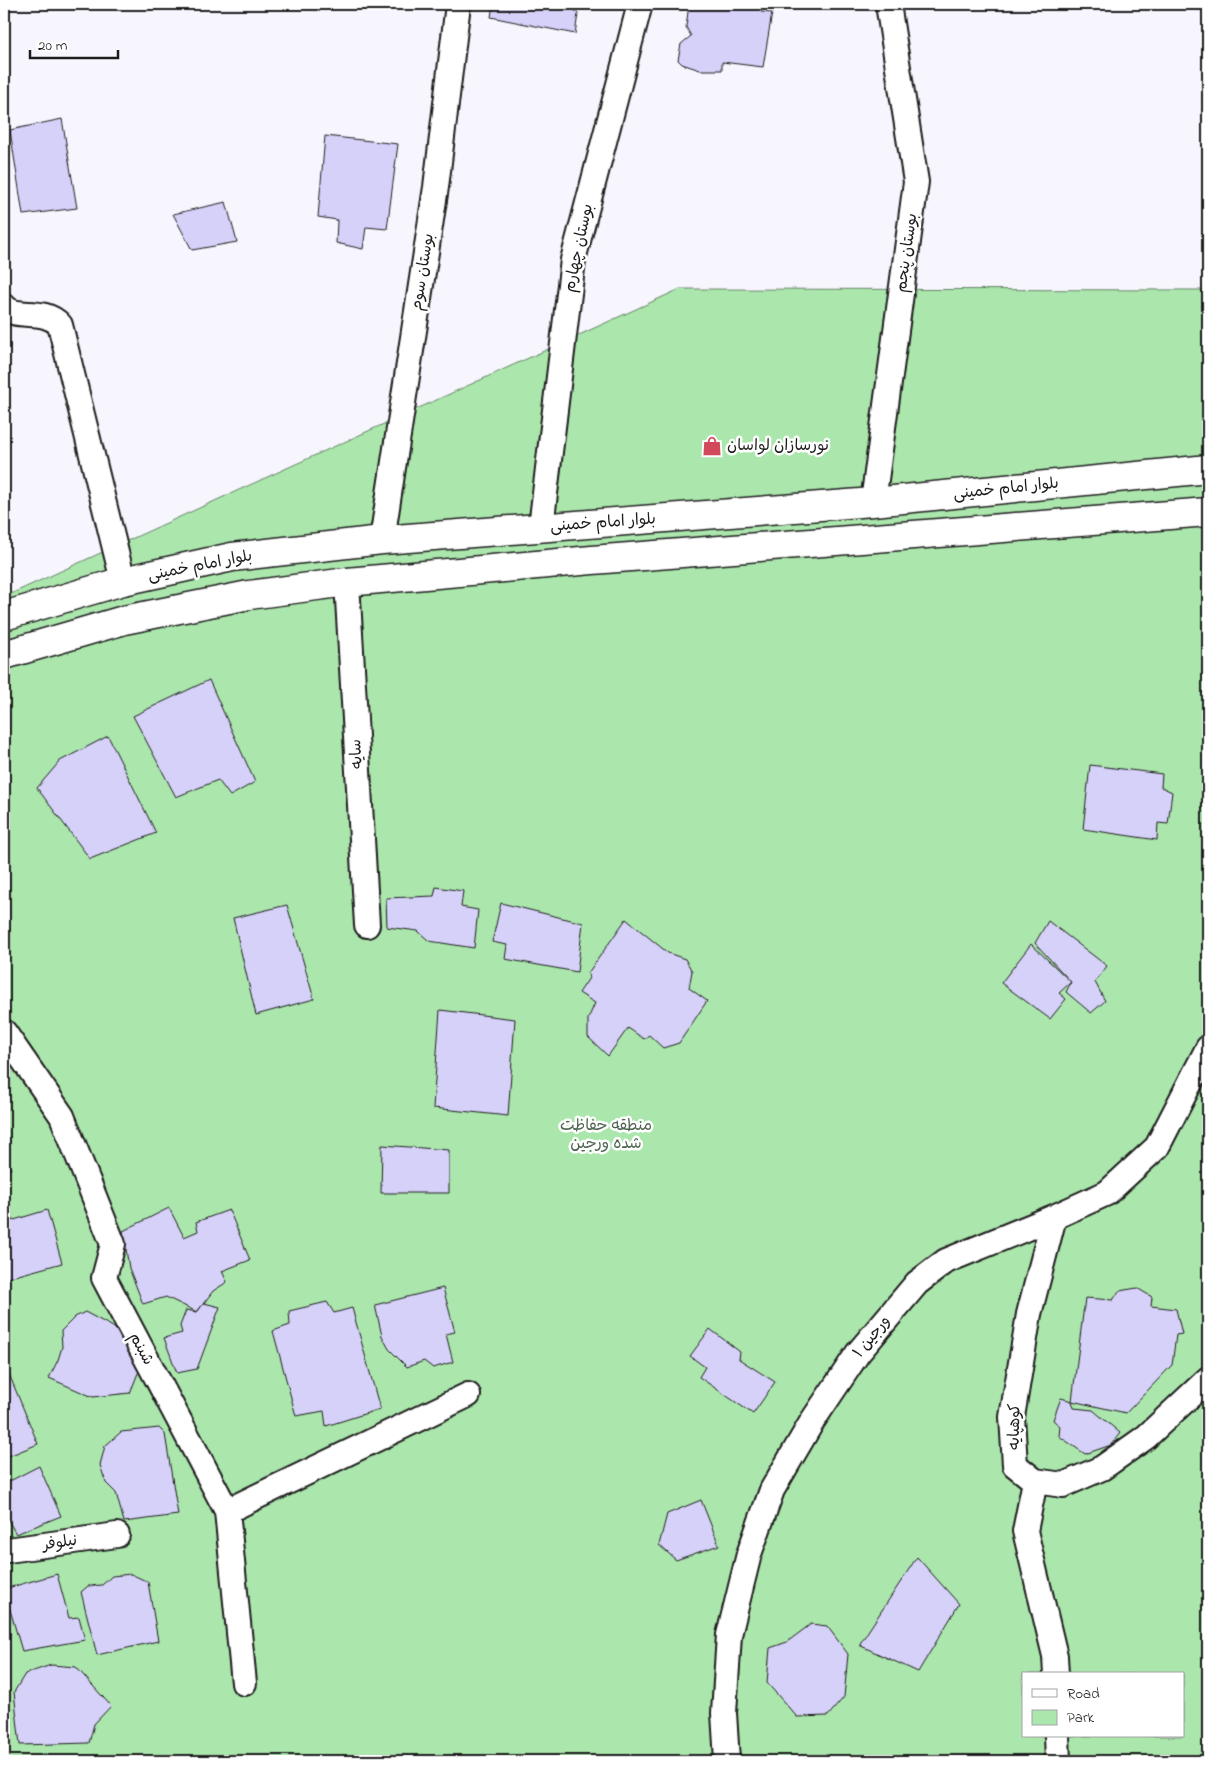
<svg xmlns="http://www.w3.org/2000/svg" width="1212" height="1765" viewBox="0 0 1212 1765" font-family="'Indie Flower','Playpen Sans Arabic',sans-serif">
<rect width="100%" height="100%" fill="#f7f6fe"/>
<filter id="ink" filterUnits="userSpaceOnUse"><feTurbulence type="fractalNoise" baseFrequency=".02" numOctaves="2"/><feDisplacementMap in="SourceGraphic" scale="10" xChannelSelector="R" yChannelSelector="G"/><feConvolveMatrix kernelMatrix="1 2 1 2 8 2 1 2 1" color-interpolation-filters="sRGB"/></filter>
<g filter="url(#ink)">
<path fill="#abe7ad" stroke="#648264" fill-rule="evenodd" d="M680 289 1208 290V1761H4V597ZM1023 1674H1183V1736H1023Z"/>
<path fill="#d6d1f9" stroke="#1c1c1c" d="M493 4H577L572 7 578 14 575 34 491 17Z
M689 4H762L761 12 772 13 763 67 722 62V70H700L682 64 678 60 681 44 691 36 686 27Z
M62 119 77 208 23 215 10 130Z
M325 136 398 144 387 229 366 227 363 249 336 243 337 220 318 217Z
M226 202 237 242 192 250 173 214Z
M209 680 255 782 230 796 218 780 176 797 133 716Z
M108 736 156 833 90 859 37 788 60 761Z
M1090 765 1162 774 1161 787 1172 792 1168 824 1158 823 1157 840 1083 829Z
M436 887 463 891 461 907 478 910 474 948 429 941 418 931 387 927 386 898 434 896Z
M501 903 583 923 577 972 505 959 507 945 492 942Z
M287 905 314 999 256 1015 233 918Z
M626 919 668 953 685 959 692 971 689 988 707 1001 679 1043 663 1048 649 1035 644 1039 628 1028 608 1056 588 1037V1019L595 1003 579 993 589 978 588 973Z
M1048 921 1107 966 1095 982 1105 1001 1091 1013 1066 992 1071 982 1035 943Z
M1031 944 1071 982 1059 993 1066 999 1050 1019 1001 983Z
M440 1010 515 1019 508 1116 433 1108Z
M382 1145 449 1150V1193H381Z
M4 1155 11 1169 4 1171Z
M169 1208 184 1237 198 1231 196 1222 229 1210 250 1260 222 1271 227 1282 213 1291 197 1312 166 1297 143 1304 129 1268 123 1231Z
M47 1210 62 1263 4 1279V1223Z
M443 1288 455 1332 446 1334 453 1362 433 1368 424 1361 407 1367 389 1349 382 1336 375 1305Z
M1137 1288 1152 1297 1151 1306 1176 1309 1182 1334 1176 1335 1172 1365 1126 1413 1072 1401 1085 1298 1113 1300 1119 1291Z
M327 1302 334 1313 352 1308 380 1409 326 1426 324 1411 296 1416 273 1331 290 1325 289 1311Z
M204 1303 220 1307 197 1369 177 1373 164 1338 182 1333 180 1326 186 1310 197 1312Z
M85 1312 113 1327 134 1348 143 1369 138 1373 130 1393 93 1397 49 1378 58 1360 62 1347 61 1331 75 1317Z
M710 1329 740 1352 739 1359 775 1382 753 1414 699 1377 705 1367 690 1356Z
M4 1362 38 1444 4 1458Z
M1061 1398 1072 1401 1074 1408 1093 1410 1120 1433 1111 1445 1085 1454 1059 1436 1060 1426 1053 1420Z
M159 1428 165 1434 178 1515 124 1522 116 1493 106 1483 100 1465 105 1446 121 1432Z
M39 1466 61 1516 16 1534 4 1513V1484Z
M701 1500 719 1545 676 1560 659 1545 667 1514Z
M917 1557 959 1604 918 1672 859 1645Z
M57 1574 69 1618 79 1617 85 1640 22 1651 4 1589Z
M131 1574 148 1582 158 1641 97 1655 81 1592 88 1586 102 1585 112 1576Z
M811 1624 827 1626 848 1654 844 1697 828 1716 797 1717 767 1683 770 1648 787 1642Z
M51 1665 76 1667 111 1706 94 1724 89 1743 20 1745 14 1692 25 1674Z"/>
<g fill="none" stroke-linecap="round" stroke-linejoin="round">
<defs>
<path id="minor" d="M4 306C15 321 43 306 60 325L123 581
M873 502 916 182 888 4
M541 527 573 260 640 4
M382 540 436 187 458 4
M347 582 367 925
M4 1032 62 1116 113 1244 104 1278 227 1511 244 1683
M1054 1217 1029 1314 1012 1417 1015 1465 1035 1481 1063 1485 1102 1468 1146 1437 1208 1379
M1035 1481 1025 1531 1055 1656 1056 1674
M227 1511 468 1395
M4 1549 8 1550 117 1535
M1057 1736 1058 1761
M727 1761 724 1713 729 1635 749 1554 772 1490 813 1420 858 1353 917 1283 946 1261 1054 1217 1107 1193 1157 1147 1208 1048"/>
<path id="primary" d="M4 616 123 581 232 557 382 540 873 502 1208 469
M4 655 124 620 249 595 347 582 592 560 1208 512"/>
</defs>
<use href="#minor" stroke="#1c1c1c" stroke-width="28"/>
<use href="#primary" stroke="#1c1c1c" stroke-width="31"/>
<use href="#minor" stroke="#fff" stroke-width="24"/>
<use href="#primary" stroke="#fff" stroke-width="28"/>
</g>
</g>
<defs>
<symbol id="shop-bare" viewBox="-9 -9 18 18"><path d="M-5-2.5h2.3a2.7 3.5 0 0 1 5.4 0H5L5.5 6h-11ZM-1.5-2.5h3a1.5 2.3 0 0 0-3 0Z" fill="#d1495b" stroke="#fff" stroke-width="2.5" paint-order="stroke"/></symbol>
</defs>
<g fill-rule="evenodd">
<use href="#shop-bare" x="698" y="432" width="28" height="28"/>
</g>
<g text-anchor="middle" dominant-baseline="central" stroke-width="5" stroke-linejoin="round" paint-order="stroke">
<g font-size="16" fill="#1c1c1c" stroke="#fff">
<text transform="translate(579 248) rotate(-78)">بوستان چهارم</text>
<text transform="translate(907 253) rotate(-82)">بوستان پنجم</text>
<text transform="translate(423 272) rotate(-81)">بوستان سوم</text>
<text transform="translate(1006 489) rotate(-6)">بلوار امام خمینی</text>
<text transform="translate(603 523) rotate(-4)">بلوار امام خمینی</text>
<text transform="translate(200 566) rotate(-11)">بلوار امام خمینی</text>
<text transform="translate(357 754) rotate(-93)">سایه</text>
<text transform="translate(872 1337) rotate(-51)">ورجین ۱</text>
<text transform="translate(141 1349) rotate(62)">شبنم</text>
<text transform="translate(1015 1427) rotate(-89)">کوهپایه</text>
<text transform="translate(60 1543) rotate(-8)">نیلوفر</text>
</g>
<g font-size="16" fill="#1c1c1c" stroke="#fff" text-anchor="start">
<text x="727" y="446">نورسازان لواسان</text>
</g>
<g font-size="16" fill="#4e634f" stroke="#fff">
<text x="606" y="1126">منطقه حفاظت<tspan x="606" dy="18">شده ورجین</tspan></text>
</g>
</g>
<rect width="1212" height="1765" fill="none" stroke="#fff" stroke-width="20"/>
<rect x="10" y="10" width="1192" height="1745" fill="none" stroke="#1c1c1c" stroke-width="2" filter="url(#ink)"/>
<rect x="1022" y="1672" width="162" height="65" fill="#ffffff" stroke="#a4a4a4"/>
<rect x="1032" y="1689" width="25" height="8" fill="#ffffff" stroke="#a4a4a4"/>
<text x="1067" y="1698" font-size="15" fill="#1c1c1c">Road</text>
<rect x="1032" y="1710" width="25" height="15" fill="#abe7ad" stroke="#a4a4a4"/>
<text x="1067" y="1722" font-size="15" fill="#1c1c1c">Park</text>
<path d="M30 50v8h88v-8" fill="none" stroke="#1c1c1c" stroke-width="2.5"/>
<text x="38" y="50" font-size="15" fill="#1c1c1c" stroke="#ffffff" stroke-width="4" paint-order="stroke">20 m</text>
</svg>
